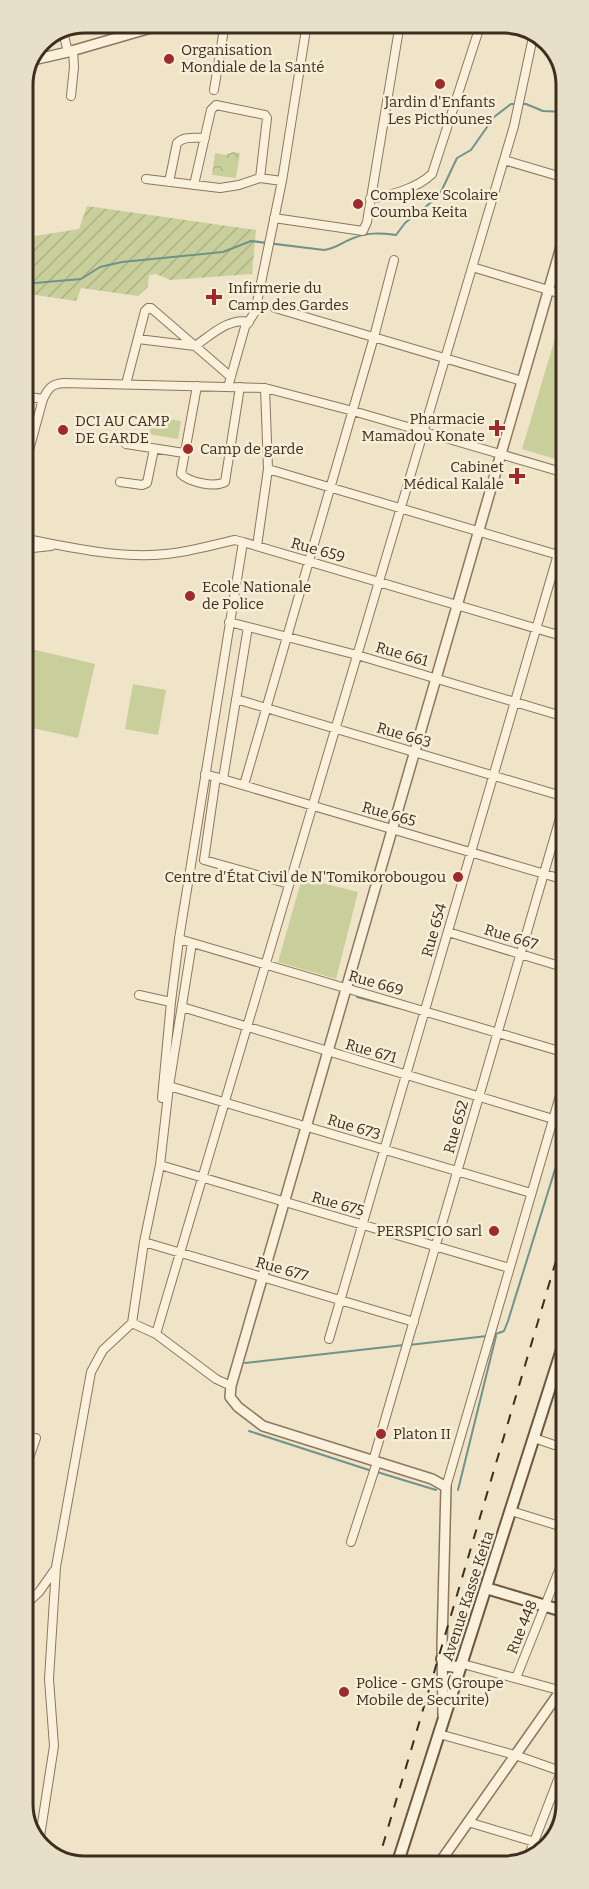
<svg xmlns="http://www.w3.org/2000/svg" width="589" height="1889" viewBox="0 0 589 1889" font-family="Bitter,serif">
<defs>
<pattern id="park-crowns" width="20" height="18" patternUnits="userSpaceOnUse" patternTransform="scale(1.5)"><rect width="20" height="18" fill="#c9cf9b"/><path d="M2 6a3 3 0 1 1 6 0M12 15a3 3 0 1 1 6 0" fill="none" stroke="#aeb285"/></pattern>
<pattern id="garden-furrows" width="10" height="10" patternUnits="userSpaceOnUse" patternTransform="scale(1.5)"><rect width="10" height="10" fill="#c9cf9b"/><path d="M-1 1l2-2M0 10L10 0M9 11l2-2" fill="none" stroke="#aeb285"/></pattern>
</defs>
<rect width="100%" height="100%" fill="#f0e4c8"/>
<path fill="url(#park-crowns)" d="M233 152 240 153 236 178 212 175 215 153 225 155Z"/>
<path fill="url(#garden-furrows)" d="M87 206 256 230 252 274 170 280 156 274 149 275 148 287 138 296 81 288 76 301 29 294 23 302V238L79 229Z"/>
<path fill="#c9cf9b" d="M565 305V462L522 449Z
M152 417 181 421 178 439 149 434Z
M23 647 95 664 78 738 23 726Z
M133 684 166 690 158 735 125 729Z
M302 878 358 892 336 979 278 962Z"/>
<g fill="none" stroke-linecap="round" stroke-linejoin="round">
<path stroke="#6f938a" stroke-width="2" d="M521 104H526L543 111 564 112
M23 284 81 279 100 267 122 262 223 252 251 241 324 250C335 249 341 243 351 239 367 232 380 233 396 235L405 223 439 196 457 158 471 150 494 117 511 104H515
M357 997 415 1012
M493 1335 504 1331 508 1321 566 1134
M409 1345 487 1336
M245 1363 404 1345
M249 1431 372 1471
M377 1472 436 1490
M458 1490 496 1336"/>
<defs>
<path id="minor" d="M63 32 68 52
M214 90 225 23
M71 96 74 67 73 50
M504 160 565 178
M146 179 220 188 239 185 260 178 282 181
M169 182 177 143C184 136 195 138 205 138
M194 185 211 110 216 105 265 115 267 118 260 178
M370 199C391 195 416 189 432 174L481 23
M274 218 363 231 367 222 400 23
M472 267 565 295
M275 308 522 381
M138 339 195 346C210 336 229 317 249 322
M126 384 145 311 148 308H151L231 377
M197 386 181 474C189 482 214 488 225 482L240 387
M228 387 245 327 255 312 282 181 307 23
M23 396 43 399C48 389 51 384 63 383L265 388 353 411 565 473
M126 444 184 453
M268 469 565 557
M23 472 43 399
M120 482 142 485 147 483 154 449
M23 538C67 547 121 559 166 554 189 552 212 545 235 540L243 542 565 637
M257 546 268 469 265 388
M23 549 51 546
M229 622 357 655 565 717
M236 699 565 797
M205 774 565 880
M216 777 204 860 289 884
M223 779 248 627
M244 785 374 337 394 260
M448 932 566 968
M179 939 566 1053
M192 943 169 1086 160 1165 144 1242 132 1323 156 1334 216 1379 231 1386
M139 995 171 1002
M182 1007 553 1119
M169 1086 531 1193
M162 1098 171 1002 179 939 243 542
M160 1165 509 1268
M144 1242 414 1322
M156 1334 514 126 533 37
M329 1339 565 530
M557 1366 566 1369
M534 1438 566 1449
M373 1461 565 801
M24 1473 36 1438
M446 1487 566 1075
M511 1511 566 1528
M351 1542 377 1462
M24 1606 39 1592 56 1568
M463 1664 566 1692
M516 1678 566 1553
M439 1734 515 1755 566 1773
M468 1822 548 1846
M39 1843 54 1746 49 1679 56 1567 91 1372 103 1350 132 1323
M43 1849 86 1866
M527 1860 566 1759"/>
<path id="tertiary" d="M506 23 549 44
M33 60 68 52 168 23
M443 1716 442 1646 446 1487 432 1479 263 1426 238 1407 230 1397 231 1386 565 233
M438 1865 566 1683"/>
<path id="secondary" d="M486 1588 566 1612
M442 1659 448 1666 457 1667 463 1664
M397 1865 566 1337"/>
</defs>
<use href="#minor" stroke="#8d765c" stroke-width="10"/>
<use href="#tertiary" stroke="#8d765c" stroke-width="12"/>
<use href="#secondary" stroke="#6f573f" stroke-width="14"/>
<use href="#minor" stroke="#faf1dc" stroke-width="8"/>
<use href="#tertiary" stroke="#faf1dc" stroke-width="9"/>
<use href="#secondary" stroke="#faf1dc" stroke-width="10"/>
<path stroke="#3d2e20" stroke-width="2" stroke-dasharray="10 10" stroke-linecap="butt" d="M377 1865 566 1227"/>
</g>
<g fill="#9e2a2b" stroke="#f7eed8" stroke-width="2">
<circle cx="169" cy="59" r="6"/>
<circle cx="440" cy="84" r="6"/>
<circle cx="358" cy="204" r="6"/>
<path d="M211 288h6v6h6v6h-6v6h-6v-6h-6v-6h6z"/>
<path d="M494 419h6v6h6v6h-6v6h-6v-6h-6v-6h6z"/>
<circle cx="63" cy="430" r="6"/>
<circle cx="188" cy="449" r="6"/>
<path d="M514 467h6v6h6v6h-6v6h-6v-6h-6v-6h6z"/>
<circle cx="190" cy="596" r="6"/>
<circle cx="458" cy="877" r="6"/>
<circle cx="494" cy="1231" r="6"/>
<circle cx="381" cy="1434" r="6"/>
<circle cx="344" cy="1692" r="6"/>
</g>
<g text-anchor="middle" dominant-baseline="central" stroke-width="5" stroke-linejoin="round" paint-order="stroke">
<g font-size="15" fill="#3d2e20" stroke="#f7eed8" text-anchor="start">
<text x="181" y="50">Organisation<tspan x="181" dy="17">Mondiale de la Santé</tspan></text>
<text x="440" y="102" text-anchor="middle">Jardin d'Enfants<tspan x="440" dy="17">Les Picthounes</tspan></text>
<text x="370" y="195">Complexe Scolaire<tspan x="370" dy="17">Coumba Keita</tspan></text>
<text x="228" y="288">Infirmerie du<tspan x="228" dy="17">Camp des Gardes</tspan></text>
<text x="485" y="419" text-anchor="end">Pharmacie<tspan x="485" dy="17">Mamadou Konate</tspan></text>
<text x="75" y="421">DCI AU CAMP<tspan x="75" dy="17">DE GARDE</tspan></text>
<text x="200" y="449">Camp de garde</text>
<text x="504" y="467" text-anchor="end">Cabinet<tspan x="504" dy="17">Médical Kalale</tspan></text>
<text x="202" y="587">Ecole Nationale<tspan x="202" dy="17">de Police</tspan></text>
<text x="446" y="877" text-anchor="end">Centre d'État Civil de N'Tomikorobougou</text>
<text x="482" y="1231" text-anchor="end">PERSPICIO sarl</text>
<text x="393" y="1434">Platon II</text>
<text x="356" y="1683">Police - GMS (Groupe<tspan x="356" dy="17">Mobile de Securite)</tspan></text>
</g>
<g font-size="15" fill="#3d2e20" stroke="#f7eed8">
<text transform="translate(318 550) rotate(16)">Rue 659</text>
<text transform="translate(402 654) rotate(16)">Rue 661</text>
<text transform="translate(404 735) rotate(16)">Rue 663</text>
<text transform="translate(389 814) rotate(16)">Rue 665</text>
<text transform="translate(434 930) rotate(-74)">Rue 654</text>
<text transform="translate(511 937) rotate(17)">Rue 667</text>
<text transform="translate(376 983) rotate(16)">Rue 669</text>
<text transform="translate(371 1051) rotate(16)">Rue 671</text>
<text transform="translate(354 1127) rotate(17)">Rue 673</text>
<text transform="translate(456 1127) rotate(-74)">Rue 652</text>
<text transform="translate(338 1204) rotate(16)">Rue 675</text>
<text transform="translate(282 1269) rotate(16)">Rue 677</text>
<text transform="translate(468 1596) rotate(-72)">Avenue Kasse Keita</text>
<text transform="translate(522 1627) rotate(-68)">Rue 448</text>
</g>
</g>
<path d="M0 0H589V1889H0ZM85 33H504A52 52 0 0 1 556 85V1804A52 52 0 0 1 504 1856H85A52 52 0 0 1 33 1804V85A52 52 0 0 1 85 33Z" fill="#e8dfc9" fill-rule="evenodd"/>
<path fill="none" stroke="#3d2e20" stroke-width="3" d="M85 33H504A52 52 0 0 1 556 85V1804A52 52 0 0 1 504 1856H85A52 52 0 0 1 33 1804V85A52 52 0 0 1 85 33Z"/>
</svg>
